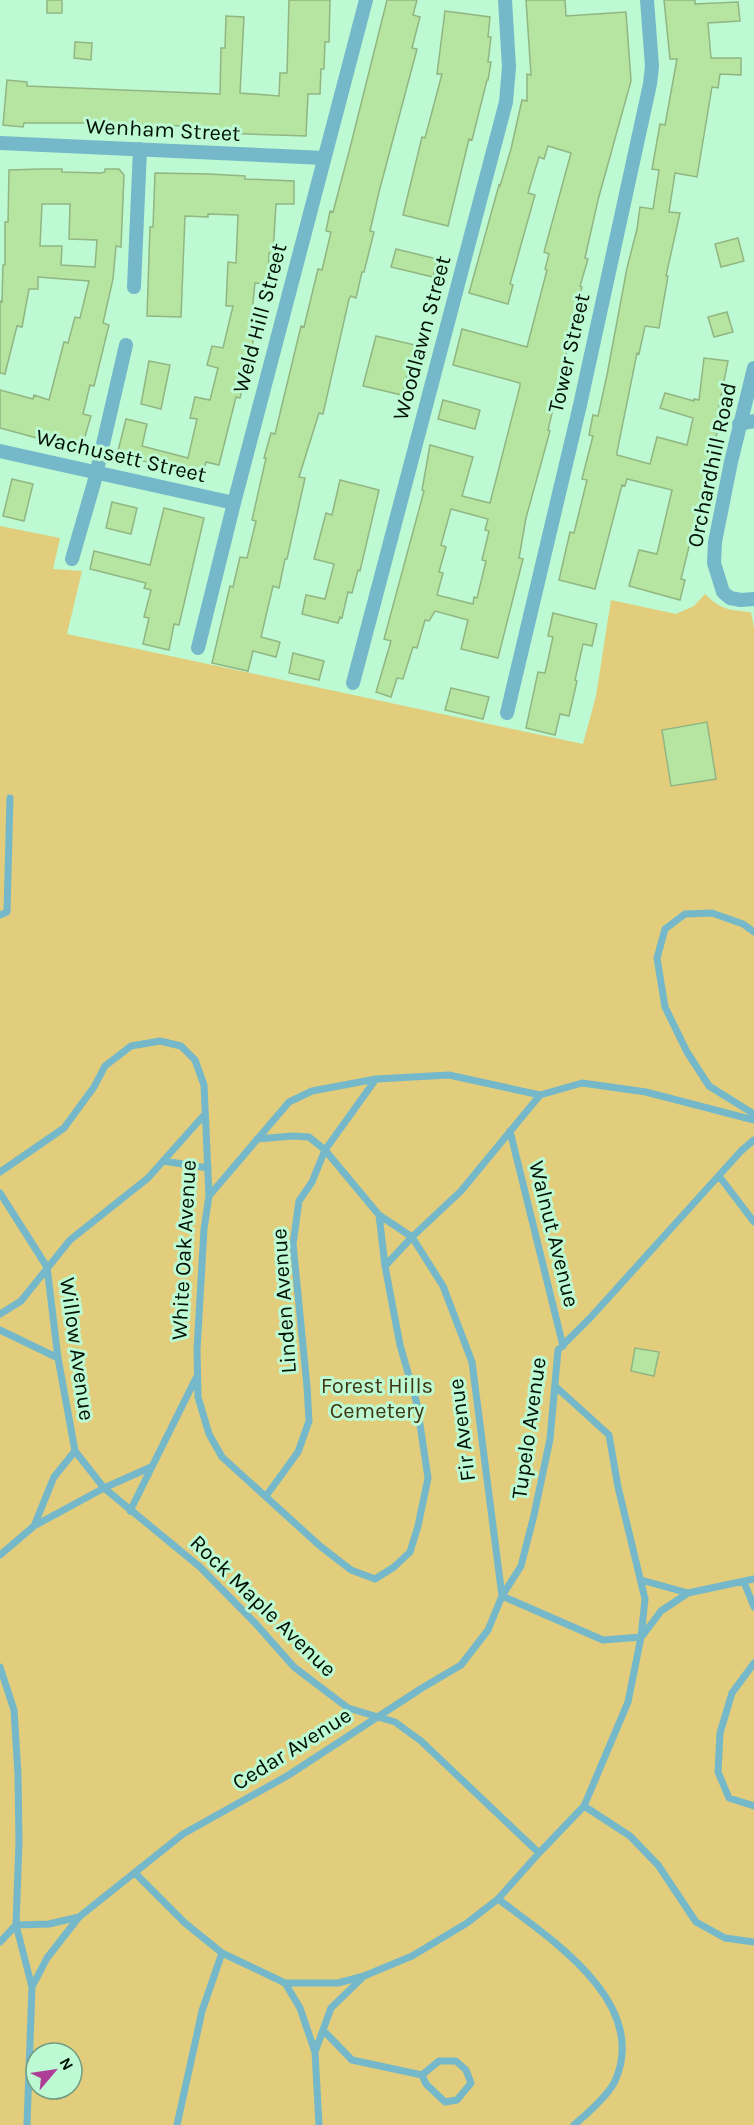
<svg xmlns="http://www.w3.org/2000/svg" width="754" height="2125" viewBox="0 0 754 2125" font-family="Karla,sans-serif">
<rect width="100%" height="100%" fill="#bdf9d2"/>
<path fill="#e1cd7c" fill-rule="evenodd" d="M0 526 60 538 53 569 82 571 67 634 583 744 596 696 611 600 676 614 694 606 705 594C721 610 729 610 751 612L754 628V2125H0ZM36 2053H72V2089H36Z"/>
<path fill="#b5e5a0" stroke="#92b582" stroke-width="1.5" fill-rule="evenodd" d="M47 0H62V13H47Z
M289 0H330L329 42H325L324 69H321L320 94H308L306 136 220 133 193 130V128L182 126 101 123H24L23 127 3 125 7 80 27 82V86L220 94 221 48H225L226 16 244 17 240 93 279 96 280 73H287Z
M387 0H417L413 15 420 17 412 48 417 49 379 192 370 231 374 232 364 272H362L356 298 351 296 349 299 323 414 319 413 299 477 305 478 287 559H285L279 588 273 586 261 637 280 642 276 657 253 651 248 671 212 663 230 586 233 587 240 557 247 558 256 521 252 520 266 458H264L271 433 275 434 301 326 304 327 318 269 322 270 331 232 326 231 330 211 333 212 351 144Z
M526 0H565L566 16 626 12 631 81 598 200 585 258 588 259 580 286 582 287 548 430 550 431 526 518 519 558 523 559 498 658 461 649 468 620 435 611 429 621 425 620 417 648 413 647 403 679 397 678 391 697 376 692 391 641 384 639 424 491 422 490 430 445 473 457 462 496 490 503 520 386V383L453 365 462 329 527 347 547 270 545 269 549 254 544 252 571 153 548 146 544 159 539 157 528 193 535 195 510 284 513 285 508 304 469 293 499 185 500 186 511 149 522 100 527 101V74L531 75ZM451 509 488 519 485 530 489 531 482 560 486 561 477 598 474 597 473 604 437 595 443 573 439 572 446 547 441 545Z
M664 0H695V4L738 2 740 21 708 23 711 58H741V75L720 74 718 88 712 87 697 177 675 173 669 212 680 213 666 276H668L659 328 645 326 639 354 637 353 617 452V455L650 464 657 437 687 445 693 418 660 408 665 393 694 401V399L699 400 704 358 728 361 714 432 717 433 681 579 685 580 680 600 629 586 639 550 657 554 672 490 627 479 625 486 622 485 595 589 559 580 570 532 574 533 587 480 582 479 593 436 589 435 593 415 598 416 607 375 627 268 637 229 640 207 653 209 659 170 652 169 660 124 665 125 677 59H670Z
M445 11 490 17 488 37H491L488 62H491L488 80H487L472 140 469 139 448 226 403 215 422 137 425 138 442 74H437Z
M75 42 92 43 91 60 74 58Z
M41 169H62V172L101 173 105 172V169H119L124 175 121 247 116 246 113 279 103 323 109 325 94 386 90 385 83 414 91 416 81 450 0 428V390L33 399 34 395 49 400 64 342 68 343 75 317 80 318 89 281 38 277V289H29L22 327 17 326 5 374 0 373V301L2 302 3 265H5V222H8L9 170ZM42 204H70L69 239 97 240 95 267 61 265 62 246H40Z
M155 173 209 174 245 176V179L294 181V204H276L273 253H269L268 284 255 283 251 323 257 324 240 398 236 397 219 465 206 462 201 479 152 465V463L117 455 126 419 147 424 142 446 188 458 197 419 190 418 195 397 210 400 218 368 207 365 212 346 223 348 233 306H226L228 262 236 263 238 215 208 214V217L185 216 181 317 147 316 150 227H153Z
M738 238 744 261 721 267 715 244Z
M396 249 437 259 433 277 391 267Z
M727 312 733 332 714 337 708 317Z
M376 336 415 345 402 395 363 386Z
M149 361 170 365 161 409 141 404Z
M443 400 480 410 475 429 438 419Z
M12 479 33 484 24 521 3 516Z
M340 480 379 490 360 571 358 570 352 593 348 592 342 618 340 617 338 623 302 614 306 595 325 599 334 564 314 559 326 513 332 515Z
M112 502 137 508 131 534 106 528Z
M164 508 204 518 179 625 174 624 169 650 143 644 149 618 144 617 151 590 144 588 146 583 90 569 94 551 150 565Z
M553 613 597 624 592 646 583 644 575 680 577 681 569 716 560 714 555 735 526 728 538 672 545 673 553 637 548 636Z
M293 653 324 661 319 680 289 673Z
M451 688 489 697 483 719 445 710Z
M707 722 716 779 671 786 662 730Z
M635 1348 659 1352 654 1376 631 1371Z"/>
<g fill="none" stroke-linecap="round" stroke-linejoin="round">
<path stroke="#74b8ca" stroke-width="7" d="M0 915 7 912 10 798
M754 932 743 924 712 913 685 914 665 929 657 958 665 1007 687 1052 709 1086 754 1114
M510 1131 563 1346
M257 1139 293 1136 309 1137 325 1150 379 1215 412 1237 443 1286 472 1362 502 1596
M163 1161 208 1168
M0 1172 64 1128 94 1087 105 1066 131 1046 160 1041 181 1046 195 1060 204 1085 209 1196 204 1229 197 1350 198 1397 209 1434 222 1457 320 1546 351 1570 375 1579 394 1567 410 1552 418 1526 428 1478 417 1404 400 1345 385 1266 379 1215
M719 1176 754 1222
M0 1193 47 1267 58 1358 75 1451 104 1488 200 1567 256 1624 294 1667 348 1708 395 1722 421 1741 539 1853
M209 1196 289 1102 312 1091 376 1079 449 1075 540 1095 582 1083 646 1092 754 1120
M385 1266 412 1237 461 1191 540 1095
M0 1314 21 1301 70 1240 148 1178 205 1114
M0 1330 58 1358
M266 1496 298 1452 309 1421 307 1386 293 1244 299 1201 312 1182 325 1150 376 1079
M130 1511 197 1376
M34 1526 104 1488 151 1467
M0 1555 34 1526 54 1477 75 1451
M641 1580 688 1593
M744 1582 754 1607
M502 1596 603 1640 641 1637
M643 1635 661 1611 688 1593 754 1579
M754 1663 732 1693 720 1733 718 1772 729 1798 754 1806
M0 1667 14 1710 18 1774 19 1842 16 1925 32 1987
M584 1806 630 1836 658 1865 696 1922 725 1938 754 1942
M135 1873 185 1923 222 1953 285 1983H338L364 1976 412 1956 467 1923 498 1899 539 1853 584 1806 628 1702 641 1637 645 1599 618 1487 609 1435 555 1386
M498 1899C551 1939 650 2003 615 2081 608 2096 587 2114 574 2125
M16 1925 49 1924 79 1917
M0 1942 16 1925
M285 1983 300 2008 315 2052 319 2125
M323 2030 352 2060 422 2075 439 2061H456L466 2070 471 2083 457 2100 445 2102 426 2084 422 2075
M315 2052 331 2008 362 1978
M27 2125 32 1987 47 1958 79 1917 183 1834 287 1776 422 1688 461 1665 488 1630 502 1596 521 1566 534 1515 550 1439 558 1350 591 1317 741 1151 754 1140
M177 2125 202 2011 222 1953"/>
<path stroke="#74b8ca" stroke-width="14" d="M0 143 324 158
M134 287 140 149
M754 368 731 462 715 542 714 563 723 592 730 598 741 600 754 599
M739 424 754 421
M0 451 234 503
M72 559 94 483 126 345
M198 648 234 503 366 0
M353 683 506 102 509 67 505 0
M507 713 580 405 650 84 652 66 647 0"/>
</g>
<g text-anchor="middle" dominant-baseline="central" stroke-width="6" stroke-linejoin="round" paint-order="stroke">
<g font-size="22" fill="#001105" stroke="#bdf9d2">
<text transform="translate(163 130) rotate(3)">Wenham Street</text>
<text transform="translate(260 318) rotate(-75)">Weld Hill Street</text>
<text transform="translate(422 338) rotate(-75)">Woodlawn Street</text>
<text transform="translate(569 353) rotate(-77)">Tower Street</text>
<text transform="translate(121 456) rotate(13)">Wachusett Street</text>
<text transform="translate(712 465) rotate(-78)">Orchardhill Road</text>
<text transform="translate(554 1234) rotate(76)">Walnut Avenue</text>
<text transform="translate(184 1250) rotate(-87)">White Oak Avenue</text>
<text transform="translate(284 1301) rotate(-94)">Linden Avenue</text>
<text transform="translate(77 1349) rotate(82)">Willow Avenue</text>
<text transform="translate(529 1428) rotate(-82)">Tupelo Avenue</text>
<text transform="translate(462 1430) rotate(-97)">Fir Avenue</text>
<text transform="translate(263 1606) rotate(44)">Rock Maple Avenue</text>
<text transform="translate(292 1749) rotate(-32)">Cedar Avenue</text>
</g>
<g font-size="22" fill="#403814" stroke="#bdf9d2">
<text x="377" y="1386">Forest Hills<tspan x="377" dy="25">Cemetery</tspan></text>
</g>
</g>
<g transform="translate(54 2071) rotate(61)"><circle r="28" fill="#bdf9d2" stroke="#719c80" stroke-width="1.5"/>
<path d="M0-4.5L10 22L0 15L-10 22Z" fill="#af3e99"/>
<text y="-9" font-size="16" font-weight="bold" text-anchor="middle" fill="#001105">N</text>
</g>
</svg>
